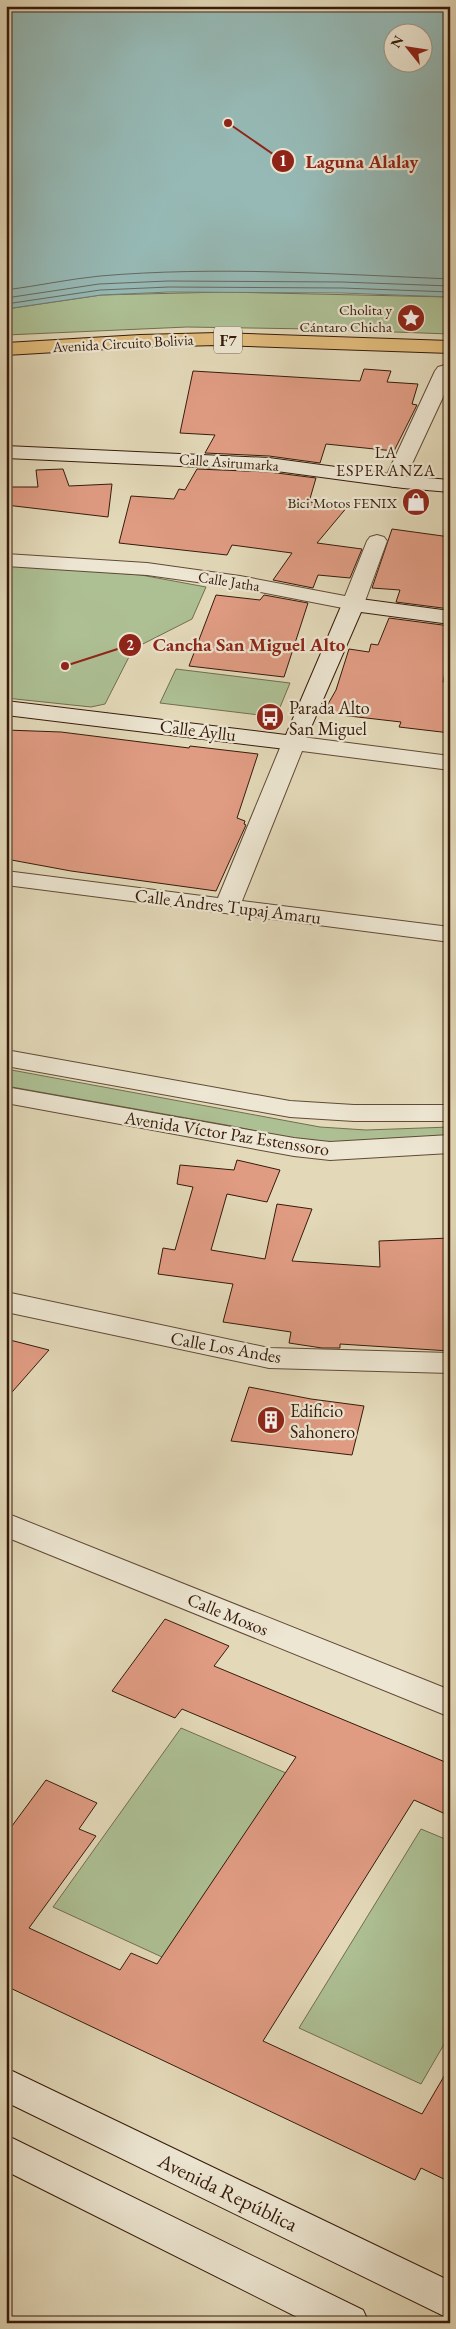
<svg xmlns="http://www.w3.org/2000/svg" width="456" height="2329" viewBox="0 0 456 2329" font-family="'EB Garamond',serif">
<rect width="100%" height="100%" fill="#e3d9b9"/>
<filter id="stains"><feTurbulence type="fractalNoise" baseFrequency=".004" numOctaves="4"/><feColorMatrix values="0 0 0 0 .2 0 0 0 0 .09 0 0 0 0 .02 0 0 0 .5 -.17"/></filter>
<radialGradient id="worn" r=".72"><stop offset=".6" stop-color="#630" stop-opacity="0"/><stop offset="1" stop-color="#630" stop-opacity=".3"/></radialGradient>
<path fill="#adc094" stroke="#726e4f" d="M224 292 450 297V334L312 329 187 327 6 335V309L101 295Z
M6 564 141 575 206 587 192 619 133 649 105 704 91 707 6 698Z
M176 669 290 683 276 717 160 703Z
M6 1069 320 1127 366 1130 450 1127V1135L320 1144 232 1126 6 1086Z
M181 1728 286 1773 162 1957 53 1907Z
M421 1829 450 1841V2034L421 2084 299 2028Z"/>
<path fill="#96b9b5" stroke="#707a71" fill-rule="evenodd" d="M6 6H450V297L342 293 169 292 101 295 6 309V189L8 185 6 183ZM394 32H424V62H394Z"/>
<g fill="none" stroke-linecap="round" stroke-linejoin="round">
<path stroke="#666a60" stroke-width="1" d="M6 290C37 286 69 279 100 276 216 266 334 274 450 279
M6 298 99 284 168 281 342 282 450 286
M6 304 100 290 169 287 342 288 450 292"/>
</g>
<path fill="#e09c83" stroke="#361b0a" d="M364 369 391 371 387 382 418 384 412 404 417 405 394 451 326 444 320 463 269 456 205 453 215 435 180 433 193 371 360 381Z
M63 469 69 486 112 484 108 517 6 505V487H38L36 470Z
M197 469 269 472 316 478 309 502 348 506 317 543 362 549 350 578 318 575 313 588 273 580 292 553 232 545 227 555 119 543 131 496 174 499 179 489 185 490Z
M392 529 450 537V609L396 602 400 590 372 588Z
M216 595 260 600 264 595 308 603 284 677 189 666Z
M389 618 450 626V646L443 682H450V733L399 727 401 722 323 713 336 690 349 649 369 652 371 644 378 645Z
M6 730 61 732 189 748 190 746 258 754 237 818 245 821 244 824 246 825 216 891 71 871 6 859Z
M237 1160 280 1170 267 1202 227 1194 211 1250 265 1259 277 1204 312 1209 292 1261 380 1267 379 1241 450 1238V1351L340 1344V1348H322L289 1343 291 1332 223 1322 233 1284 158 1274 163 1248 175 1250 193 1187 177 1184 180 1165 234 1170Z
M6 1339 49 1350 6 1399Z
M249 1387 311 1399 364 1406 352 1455 231 1441Z
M165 1619 229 1646 214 1666 450 1764V1816L414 1800 263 2041 422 2114 450 2066V2182L421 2168 415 2180 6 1986V1834L46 1780 97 1803 79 1829 96 1836 29 1928 120 1970 131 1953 157 1964 296 1757 182 1709 175 1718 112 1691Z"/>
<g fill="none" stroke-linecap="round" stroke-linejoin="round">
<defs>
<path id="street" d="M445 365 450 366V382L404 481 401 485 394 487 387 485 384 481 435 371 438 367Z
M377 535 384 537 387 541 364 604 361 609 353 610 240 588 147 575 6 566V554L147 563 240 576 345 596 367 541 370 537Z
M294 736 450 756V770L302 751 242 901 450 927V942L6 885V871L218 898 282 743 286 738Z
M6 1050 290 1101 354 1105H450V1121H354L290 1117 6 1066Z
M6 1087 294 1138 330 1142 450 1135V1153L330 1160 294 1156 6 1103Z
M6 1292 269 1348 450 1353V1373L269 1368 6 1312Z
M6 1513 450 1690V1717L6 1537Z"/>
<path id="secondary" d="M6 446 269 458 403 476 450 480V492L403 488 269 470 6 458Z
M353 598 450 611V624L361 612 302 748 294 750 6 715V701L286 735 342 604 345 599Z
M6 2068 450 2281V2319L6 2102Z
M6 2135 363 2310 369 2323H309L6 2171Z"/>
<path id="highway" d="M217 333 450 341V353L217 345 140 347 6 355V343L140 335Z"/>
</defs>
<use href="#street" stroke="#614a36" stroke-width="2"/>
<use href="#secondary" stroke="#361b0a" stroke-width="2"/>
<use href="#highway" stroke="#361b0a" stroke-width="2"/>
<use href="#street" fill="#ede6d2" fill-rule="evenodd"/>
<use href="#secondary" fill="#ede6d2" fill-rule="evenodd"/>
<use href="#highway" fill="#e2bc7c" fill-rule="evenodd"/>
</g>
<defs>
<symbol id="sight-disc" viewBox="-11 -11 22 22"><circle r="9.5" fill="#8f2418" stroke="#ede6d2"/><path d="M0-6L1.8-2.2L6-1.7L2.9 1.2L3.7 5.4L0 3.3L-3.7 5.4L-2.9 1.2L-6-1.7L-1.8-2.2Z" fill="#fff"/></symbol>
<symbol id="shop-disc" viewBox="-11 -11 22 22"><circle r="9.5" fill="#8f2418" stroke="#ede6d2"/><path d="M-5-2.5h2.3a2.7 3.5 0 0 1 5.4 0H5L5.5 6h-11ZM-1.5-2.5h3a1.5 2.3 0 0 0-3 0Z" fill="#fff"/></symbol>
<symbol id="bus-disc" viewBox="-11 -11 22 22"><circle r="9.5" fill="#8f2418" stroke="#ede6d2"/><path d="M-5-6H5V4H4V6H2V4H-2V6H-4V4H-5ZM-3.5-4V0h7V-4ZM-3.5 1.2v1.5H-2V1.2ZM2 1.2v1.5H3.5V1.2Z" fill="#fff"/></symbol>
<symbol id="building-disc" viewBox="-11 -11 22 22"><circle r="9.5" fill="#8f2418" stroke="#ede6d2"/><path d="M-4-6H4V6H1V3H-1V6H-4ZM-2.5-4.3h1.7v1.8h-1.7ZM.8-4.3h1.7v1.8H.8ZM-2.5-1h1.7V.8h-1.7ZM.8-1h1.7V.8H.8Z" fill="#fff"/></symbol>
</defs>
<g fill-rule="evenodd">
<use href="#sight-disc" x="395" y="302" width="32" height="32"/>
<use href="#shop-disc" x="400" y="486" width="32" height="32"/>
<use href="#bus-disc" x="254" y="701" width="32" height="32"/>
<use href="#building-disc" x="255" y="1404" width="32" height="32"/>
</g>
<g text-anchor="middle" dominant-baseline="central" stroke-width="4.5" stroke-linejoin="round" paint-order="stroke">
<g font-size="15" fill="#361b0a" stroke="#ede6d2" text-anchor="end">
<text x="392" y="309">Cholita y<tspan x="392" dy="17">Cántaro Chicha</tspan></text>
<text x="397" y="502">Bici Motos FENIX</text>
</g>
<g font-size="15" fill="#361b0a" stroke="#ede6d2">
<text transform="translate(123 343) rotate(-3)">Avenida Circuito Bolivia</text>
<text transform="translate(229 462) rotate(4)">Calle Asirumarka</text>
<text transform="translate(229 581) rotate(9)">Calle Jatha</text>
</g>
<rect fill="#ede6d2" stroke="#6d5846" stroke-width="1" x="214" y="326.5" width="28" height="27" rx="4"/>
<g font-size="16" font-weight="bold" fill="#361b0a">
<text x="228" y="340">F7</text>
</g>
<g font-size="16" letter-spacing="1" fill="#361b0a" stroke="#ede6d2">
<text x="386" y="452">LA<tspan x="386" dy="18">ESPERANZA</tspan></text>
</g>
<g font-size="18" fill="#361b0a" stroke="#ede6d2" text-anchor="start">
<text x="289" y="707">Parada Alto<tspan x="289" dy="21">San Miguel</tspan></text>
<text x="290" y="1410">Edificio<tspan x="290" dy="21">Sahonero</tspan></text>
</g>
<g font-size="18" fill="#361b0a" stroke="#ede6d2">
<text transform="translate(198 730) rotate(7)">Calle Ayllu</text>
<text transform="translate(228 906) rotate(7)">Calle Andres Tupaj Amaru</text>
<text transform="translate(227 1133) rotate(9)">Avenida Víctor Paz Estenssoro</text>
<text transform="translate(226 1347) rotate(10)">Calle Los Andes</text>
<text transform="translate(228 1614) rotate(22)">Calle Moxos</text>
</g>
<g font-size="21" fill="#361b0a" stroke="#ede6d2">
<text transform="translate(228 2192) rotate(26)">Avenida República</text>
</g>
</g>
<path fill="none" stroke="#8f2418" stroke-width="2" d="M228 123L283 161M65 666L130 645"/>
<g fill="#8f2418" stroke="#ede6d2" stroke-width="2">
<circle cx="228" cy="123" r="5"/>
<circle cx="65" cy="666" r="5"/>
<circle cx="283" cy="161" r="12"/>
<circle cx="130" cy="645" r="12"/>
</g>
<g font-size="15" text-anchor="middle" font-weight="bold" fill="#fff">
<text x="283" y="166">1</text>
<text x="130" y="650">2</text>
</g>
<g font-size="19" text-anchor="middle" font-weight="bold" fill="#8f2418" stroke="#ede6d2" stroke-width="4.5" stroke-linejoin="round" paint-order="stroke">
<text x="362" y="168">Laguna Alalay</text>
<text x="249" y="651">Cancha San Miguel Alto</text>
</g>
<rect width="456" height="2329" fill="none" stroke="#e3d9b9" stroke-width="25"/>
<rect x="8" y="8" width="441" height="2314" fill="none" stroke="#361b0a" stroke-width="2.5"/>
<rect x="12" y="12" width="431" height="2304" fill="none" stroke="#361b0a"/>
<g transform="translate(408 48) rotate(300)"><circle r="24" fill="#ede6d2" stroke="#a49582"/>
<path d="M0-4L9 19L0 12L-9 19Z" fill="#8f2418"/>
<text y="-8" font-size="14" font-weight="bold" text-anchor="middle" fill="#361b0a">N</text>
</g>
<rect width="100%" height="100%" filter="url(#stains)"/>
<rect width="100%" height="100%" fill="url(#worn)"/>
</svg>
